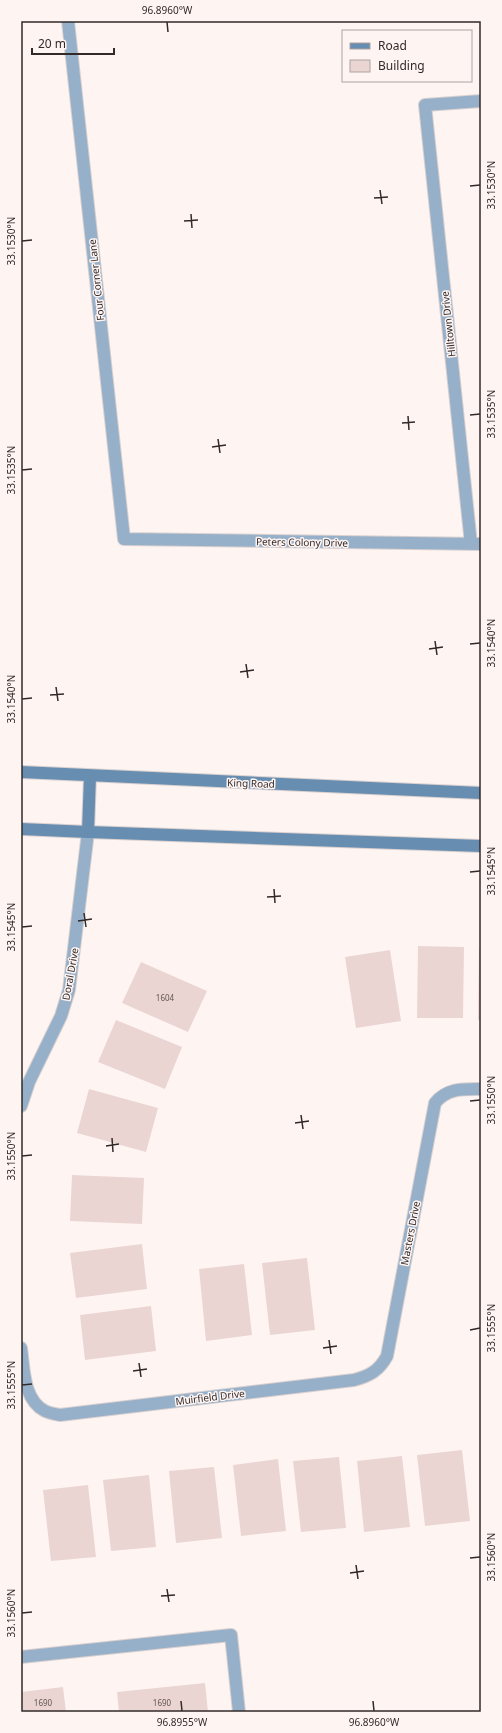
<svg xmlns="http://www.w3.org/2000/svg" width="502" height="1733" viewBox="0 0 502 1733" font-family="'Noto Sans',sans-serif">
<rect width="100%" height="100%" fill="#fef5f3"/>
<path fill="#ebd5d2" d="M418 946 464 947 463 1018H417Z
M479 949H481V1021L478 1020Z
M390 950 401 1021 356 1028 345 957Z
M141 962 207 991 188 1032 122 1003Z
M116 1020 182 1047 165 1089 98 1062Z
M89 1089 158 1108 146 1152 77 1133Z
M72 1175 144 1178 142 1224 70 1221Z
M142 1244 147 1289 76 1298 70 1253Z
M307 1258 315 1330 270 1335 262 1263Z
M244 1264 252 1335 206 1341 199 1269Z
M151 1306 156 1351 85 1360 80 1315Z
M462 1450 470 1521 425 1526 417 1455Z
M402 1456 410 1527 364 1532 357 1461Z
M339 1457 346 1528 301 1532 293 1461Z
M278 1459 286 1531 241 1536 233 1465Z
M214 1467 222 1538 176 1543 169 1471Z
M149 1475 156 1547 111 1551 103 1480Z
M88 1485 96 1557 51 1561 43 1490Z
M205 1683 208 1712H119L117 1692Z
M63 1687 66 1712H21V1692Z"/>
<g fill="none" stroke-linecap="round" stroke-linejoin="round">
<defs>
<path id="lane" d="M21 1657 231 1635 239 1712"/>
<path id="street" d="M68 21 124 539 481 544
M471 544 425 105 481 101
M21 1106 29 1082 61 1016 69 990 88 832
M21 1348C24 1368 23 1400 45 1411 49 1413 55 1414 60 1415L354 1380C369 1376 379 1371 387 1356L435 1103C447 1088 463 1089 481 1089"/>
<path id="secondary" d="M21 772 481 793
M21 829 88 832 481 846
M88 832 90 776"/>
</defs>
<use href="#lane" stroke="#d9d0cf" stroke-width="14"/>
<use href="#street" stroke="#d9d0cf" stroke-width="14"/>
<use href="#secondary" stroke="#d9d0cf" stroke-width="14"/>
<use href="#lane" stroke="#97b0c9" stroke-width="12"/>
<use href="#street" stroke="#97b0c9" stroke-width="12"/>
<use href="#secondary" stroke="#678db1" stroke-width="12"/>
</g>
<path fill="none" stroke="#322a29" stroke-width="1.5" d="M167 22 168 32M470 186 480 185M380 190 382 204M374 198 388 197M191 214 192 228M184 221 198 220M22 241 32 240M470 415 480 414M408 416 409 430M402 423 415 422M218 439 220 453M212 447 226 445M22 470 32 469M435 641 437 655M470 644 480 643M429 649 443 647M246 664 248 678M240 672 254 670M56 687 58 701M50 695 64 694M22 699 32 698M470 872 480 871M274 889 275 903M267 897 281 896M84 913 86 927M78 921 92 919M22 927 32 926M470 1101 480 1100M301 1115 303 1129M295 1123 309 1121M112 1138 113 1152M106 1146 119 1144M22 1156 32 1155M470 1330 480 1328M329 1340 331 1354M323 1348 337 1346M139 1363 141 1377M133 1371 147 1369M22 1385 32 1384M470 1558 480 1557M356 1565 358 1579M350 1573 364 1571M167 1589 169 1602M161 1596 175 1595M22 1613 32 1612M181 1701 182 1711M373 1701 374 1711"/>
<g text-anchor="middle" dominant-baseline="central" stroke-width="3" stroke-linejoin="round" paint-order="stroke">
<g font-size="8" fill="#605553">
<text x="165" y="997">1604</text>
<text x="43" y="1702">1690</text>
<text x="162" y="1702">1690</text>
</g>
<g font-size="10" fill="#322a29" stroke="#fef5f3">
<text transform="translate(96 280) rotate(-96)">Four Corner Lane</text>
<text transform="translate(448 324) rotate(-96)">Hilltown Drive</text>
<text transform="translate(302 542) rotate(1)">Peters Colony Drive</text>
<text transform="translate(251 783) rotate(2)">King Road</text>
<text transform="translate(70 974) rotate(-80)">Doral Drive</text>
<text transform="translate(410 1233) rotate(-79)">Masters Drive</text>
<text transform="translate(210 1397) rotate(-7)">Muirfield Drive</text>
</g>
</g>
<rect width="502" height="1733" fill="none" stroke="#fef5f3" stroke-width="44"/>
<rect x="342" y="30" width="130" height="52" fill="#fef5f3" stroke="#aca4a2"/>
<rect x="350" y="43" width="20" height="6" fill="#678db1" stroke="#aca4a2"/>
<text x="378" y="50" font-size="12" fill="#322a29">Road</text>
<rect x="350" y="60" width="20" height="12" fill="#ebd5d2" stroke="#aca4a2"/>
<text x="378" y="70" font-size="12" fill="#322a29">Building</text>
<path d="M32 48v6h82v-6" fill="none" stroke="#322a29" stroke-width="2"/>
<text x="38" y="48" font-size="12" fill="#322a29" stroke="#fef5f3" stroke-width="3" paint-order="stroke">20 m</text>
<rect x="22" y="22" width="458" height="1689" fill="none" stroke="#322a29" stroke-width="1.5"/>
<g font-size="10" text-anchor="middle" fill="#322a29">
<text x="167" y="14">96.8960°W</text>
<text transform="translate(491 185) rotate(-90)" y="4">33.1530°N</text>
<text transform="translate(11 241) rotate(-90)" y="4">33.1530°N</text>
<text transform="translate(491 414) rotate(-90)" y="4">33.1535°N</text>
<text transform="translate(11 470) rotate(-90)" y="4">33.1535°N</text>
<text transform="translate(491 643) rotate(-90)" y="4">33.1540°N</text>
<text transform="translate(11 699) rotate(-90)" y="4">33.1540°N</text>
<text transform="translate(491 871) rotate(-90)" y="4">33.1545°N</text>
<text transform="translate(11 927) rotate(-90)" y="4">33.1545°N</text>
<text transform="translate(491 1100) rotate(-90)" y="4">33.1550°N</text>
<text transform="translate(11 1156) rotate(-90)" y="4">33.1550°N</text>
<text transform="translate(491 1328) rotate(-90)" y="4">33.1555°N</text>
<text transform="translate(11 1385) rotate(-90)" y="4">33.1555°N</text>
<text transform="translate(491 1557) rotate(-90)" y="4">33.1560°N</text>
<text transform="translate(11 1613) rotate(-90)" y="4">33.1560°N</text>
<text x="182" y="1726">96.8955°W</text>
<text x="374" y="1726">96.8960°W</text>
</g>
</svg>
